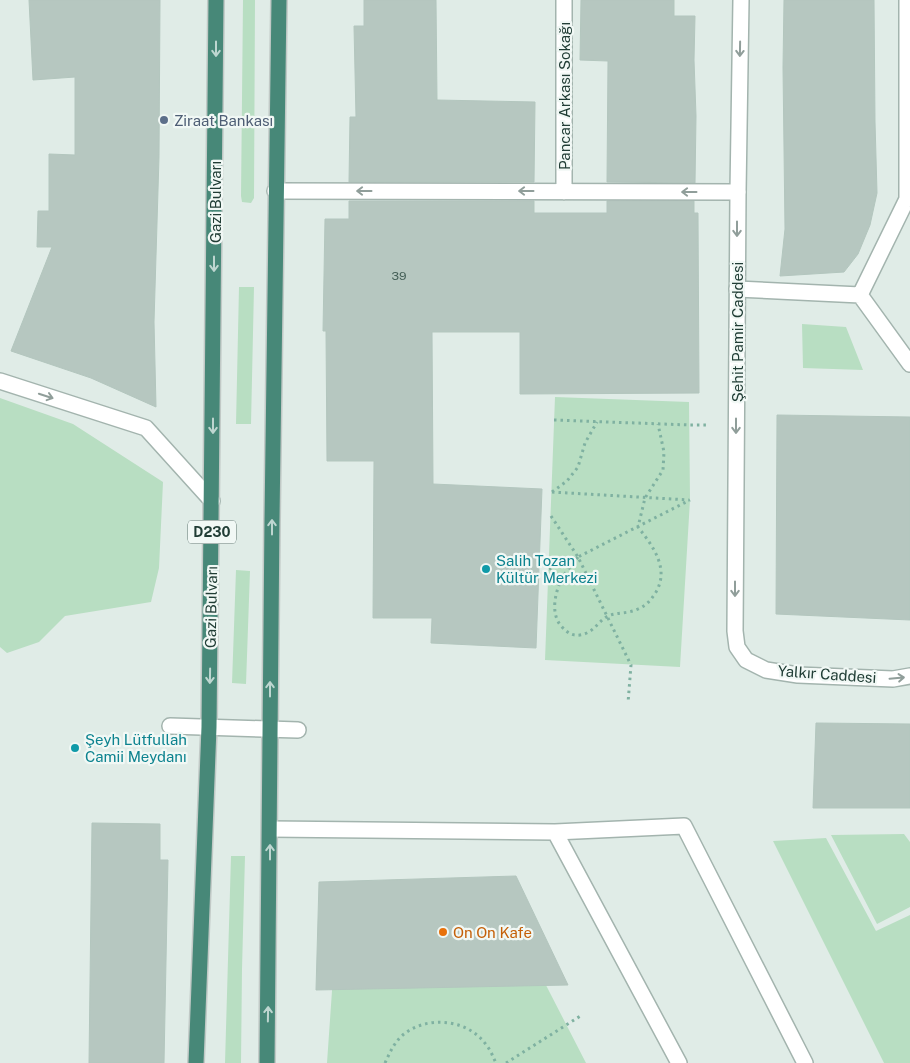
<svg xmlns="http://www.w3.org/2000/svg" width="910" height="1063" viewBox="0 0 910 1063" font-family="'Public Sans',sans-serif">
<rect width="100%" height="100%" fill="#e0ece7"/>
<path fill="#b8dec2" d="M243 0H255L254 198 251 203 242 202 241 196Z
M239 287H254L251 424H236Z
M802 324 846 327 863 370 803 368Z
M555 397 689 402 690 500 680 667 545 660Z
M0 398 73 424 163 482 159 568 151 602 65 616 39 642 7 653 0 647Z
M236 570 250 571 246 684 232 683Z
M904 834 910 842V907L877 924 831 835Z
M826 838 876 931 910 915V1063H884L773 841Z
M231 856H245L242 969 241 1063H225Z
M494 884 586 1063H327L339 890Z"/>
<path fill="#b6c7c0" stroke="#b3c6be" d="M29 0H160L159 157 154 322 156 407 91 378 11 351 52 247H37L38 211H49V154L75 155V77L33 80Z
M364 0H436L437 100 535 102 534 182H349L350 117H356L354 26H364Z
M581 0H674V16H695L694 60 696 116 695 183 607 182 608 61 580 60Z
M784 0H874L875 122 877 193 870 225 858 254 844 272 780 276 785 229 783 67Z
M349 201H534V213H607V201H694V213H698L699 393 520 394V332H432L433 484 542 489 536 648 431 643 432 618H373L374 461H327L326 331H323L325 219H349Z
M777 415 910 417V620L776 614Z
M816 723 910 724V808H813Z
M92 823 160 824V860H168L164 1063H89Z
M516 876 568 985 316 990 319 882Z"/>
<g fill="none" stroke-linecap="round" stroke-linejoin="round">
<defs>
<path id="service" d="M270 829 555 832 684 826 805 1063
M555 832 679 1063"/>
<path id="pedestrian" d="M170 726 298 730"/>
<path id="minor" d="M564 0V192
M275 191 738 192
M910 197 907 199 860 295 910 364
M907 199V0
M737 289 860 295"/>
<path id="tertiary" d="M741 0 738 192 735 631 737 647 746 660 766 670 798 675 893 679 910 676
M0 381 146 428 212 501"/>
<path id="trunk" d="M196 1063 209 727 216 0
M267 1063C271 709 272 354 279 0"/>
</defs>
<use href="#service" stroke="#a3b4ae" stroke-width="18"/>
<use href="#pedestrian" stroke="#a3b4ae" stroke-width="18"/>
<use href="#minor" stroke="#a3b4ae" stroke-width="18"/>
<use href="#tertiary" stroke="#a3b4ae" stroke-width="18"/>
<use href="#trunk" stroke="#c1c9c6" stroke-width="18"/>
<path stroke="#7fb1a1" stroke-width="3" stroke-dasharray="2.5 4" stroke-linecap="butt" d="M554 420 690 425H708
M552 492 689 500
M552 492 567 481 578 467 585 443 597 422
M551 516 578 557 631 665 628 703
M578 557C573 563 568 569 564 575 555 590 549 615 563 628 568 633 572 636 580 635 594 633 598 621 608 616 617 612 628 614 638 609 647 605 651 600 656 592 670 568 652 545 638 527L645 498 663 470 664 452 658 424
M549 569 578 557 690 500
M385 1063C390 1052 395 1041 404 1034 428 1015 469 1019 487 1046 491 1051 493 1057 496 1063
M506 1063 582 1015"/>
<use href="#service" stroke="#fff" stroke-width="15"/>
<use href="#pedestrian" stroke="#fff" stroke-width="15"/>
<use href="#minor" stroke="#fff" stroke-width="15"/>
<use href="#tertiary" stroke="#fff" stroke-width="15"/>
<use href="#trunk" stroke="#478878" stroke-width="15"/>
</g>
<defs><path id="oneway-shaft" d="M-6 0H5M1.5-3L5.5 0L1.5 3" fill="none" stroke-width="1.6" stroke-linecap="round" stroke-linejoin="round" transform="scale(1.25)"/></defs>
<g stroke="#bed6d0">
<use href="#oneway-shaft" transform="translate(216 49) rotate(90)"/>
<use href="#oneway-shaft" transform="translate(214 264) rotate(90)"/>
<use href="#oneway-shaft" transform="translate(213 426) rotate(90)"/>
<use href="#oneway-shaft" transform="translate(272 527) rotate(-90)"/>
<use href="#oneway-shaft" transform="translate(210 676) rotate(91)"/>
<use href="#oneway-shaft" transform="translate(270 689) rotate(-90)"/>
<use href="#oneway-shaft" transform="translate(270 852) rotate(-90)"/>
<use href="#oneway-shaft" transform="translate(268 1014) rotate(-89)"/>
</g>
<g stroke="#909e9a">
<use href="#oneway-shaft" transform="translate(740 49) rotate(91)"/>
<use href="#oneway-shaft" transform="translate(364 191) rotate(-180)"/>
<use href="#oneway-shaft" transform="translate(526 191) rotate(-180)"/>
<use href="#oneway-shaft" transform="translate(689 192) rotate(-180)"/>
<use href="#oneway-shaft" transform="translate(737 229) rotate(90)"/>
<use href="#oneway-shaft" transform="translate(46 396) rotate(18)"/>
<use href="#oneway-shaft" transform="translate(736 426) rotate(90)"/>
<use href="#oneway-shaft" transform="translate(735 589) rotate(90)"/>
<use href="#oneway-shaft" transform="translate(897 678) rotate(-5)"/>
</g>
<circle fill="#5c6f8a" stroke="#f1f8f5" stroke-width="2" cx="164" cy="120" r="5"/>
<g fill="#0f9aa8" stroke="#f1f8f5" stroke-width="2">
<circle cx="486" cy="569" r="5"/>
<circle cx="75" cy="748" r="5"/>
</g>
<circle fill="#e8710a" stroke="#f1f8f5" stroke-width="2" cx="443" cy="932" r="5"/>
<g text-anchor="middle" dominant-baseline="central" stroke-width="4.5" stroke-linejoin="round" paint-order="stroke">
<g font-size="12" fill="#466058">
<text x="399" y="276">39</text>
</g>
<rect fill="#f1f8f5" stroke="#5f756f" stroke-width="1" x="188" y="520.5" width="48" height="23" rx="4"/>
<g font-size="14" font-weight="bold" fill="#203d35">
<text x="212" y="532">D230</text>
</g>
<g font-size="15" fill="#203d35" stroke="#f1f8f5">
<text transform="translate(564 96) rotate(-90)">Pancar Arkası Sokağı</text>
<text transform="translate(215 202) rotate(-90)">Gazi Bulvarı</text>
<text transform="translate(737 332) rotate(-90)">Şehit Pamir Caddesi</text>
<text transform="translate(211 607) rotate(-89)">Gazi Bulvarı</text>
<text transform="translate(827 674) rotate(4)">Yalkır Caddesi</text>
</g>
<g font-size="15" fill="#4e5e75" stroke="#f1f8f5" text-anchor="start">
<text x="174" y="120">Ziraat Bankası</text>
</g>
<g font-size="15" fill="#0d838f" stroke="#f1f8f5" text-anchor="start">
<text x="496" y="560">Salih Tozan<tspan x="496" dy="17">Kültür Merkezi</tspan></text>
<text x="85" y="739">Şeyh Lütfullah<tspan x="85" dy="17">Camii Meydanı</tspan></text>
</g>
<g font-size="15" fill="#c56008" stroke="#f1f8f5" text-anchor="start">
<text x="453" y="932">On On Kafe</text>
</g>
</g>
</svg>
